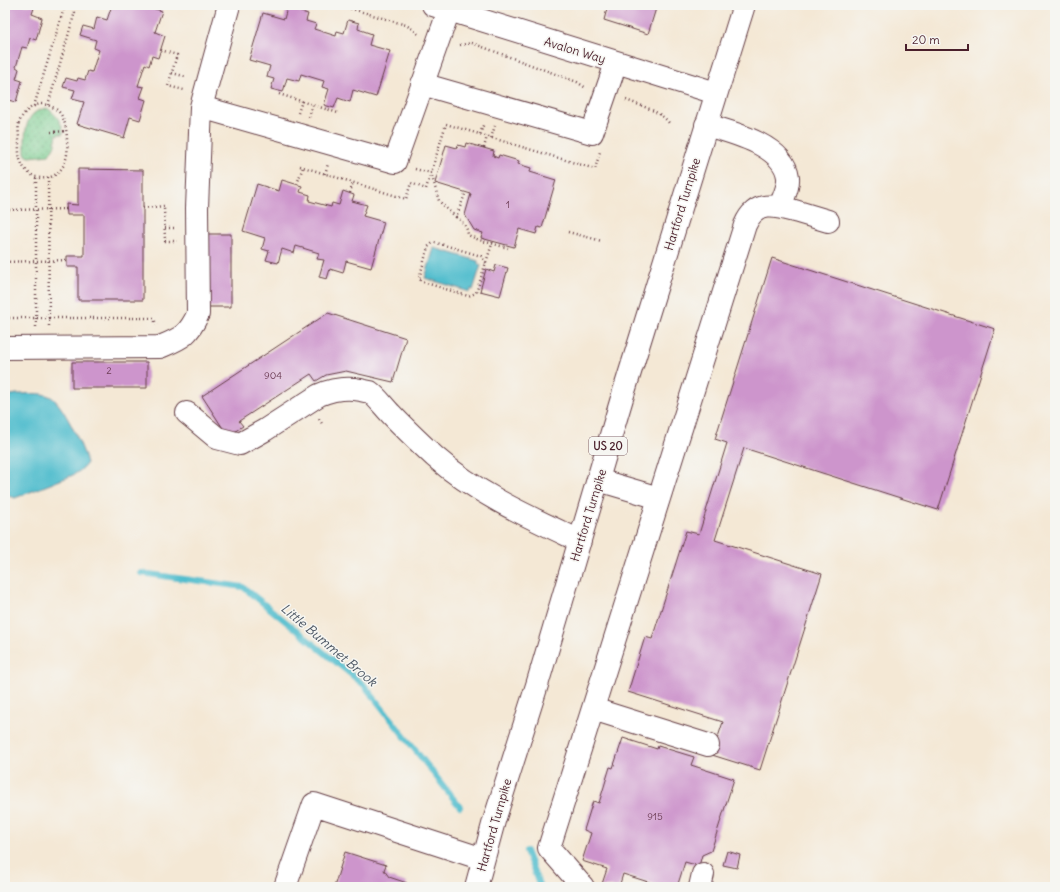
<svg xmlns="http://www.w3.org/2000/svg" width="1060" height="892" viewBox="0 0 1060 892" font-family="Delius,sans-serif">
<defs>
<pattern id="park-dots" width="8" height="8" patternUnits="userSpaceOnUse"><rect width="8" height="8" fill="#79cc8e"/><path d="M2 2h.1M6 6h.1" fill="none" stroke="#65a574" stroke-width="1.8" stroke-linecap="round"/></pattern>
</defs>
<rect width="100%" height="100%" fill="#f6f6f2"/>
<filter id="ink" filterUnits="userSpaceOnUse"><feTurbulence type="fractalNoise" baseFrequency=".025" numOctaves="2"/><feDisplacementMap in="SourceGraphic" scale="8" xChannelSelector="R" yChannelSelector="G"/><feConvolveMatrix kernelMatrix="1 2 1 2 8 2 1 2 1" color-interpolation-filters="sRGB"/></filter>
<filter id="wash" filterUnits="userSpaceOnUse"><feTurbulence type="fractalNoise" baseFrequency=".012" numOctaves="4" result="noise"/><feDisplacementMap in="SourceGraphic" scale="16" xChannelSelector="R" yChannelSelector="G"/><feGaussianBlur stdDeviation="0.9" result="paint"/><feColorMatrix in="noise" values="0 0 0 0 0 0 0 0 0 0 0 0 0 0 0 0 0 1.4 0 .05"/><feComposite in="paint" operator="in"/></filter>
<g filter="url(#wash)">
<rect width="100%" height="100%" fill="#f4e8d5"/>
<path fill="url(#park-dots)" stroke="#62765c" d="M47 108C56 114 63 123 63 134H57L55 145 49 155 30 157 27 156 25 153C25 135 23 111 47 108Z"/>
<path fill="#53bece" stroke="#4e6e7c" d="M434 248 478 261V264L481 265 473 290 471 289 470 292 425 278Z
M17 394C27 394 40 392 49 396 62 400 84 450 87 463 78 476 66 477 53 483 40 488 28 493 15 498L5 495V396Z"/>
<g fill="none" stroke-linecap="round" stroke-linejoin="round">
<path stroke="#53bece" stroke-width="6" d="M141 573 243 587 364 685 460 807
M526 851 540 887"/>
</g>
<g id="blocks">
<path fill="#cd95cc" d="M5 5H35L32 14 42 18 36 40 30 38 27 48 22 47 16 67 19 69 16 79 22 81 16 102 8 100 5 108Z
M112 5H142L162 11 155 32 165 36 158 58 152 56 149 66 145 64 138 86 144 87 140 98 146 100 140 120 130 117 124 138 77 124 84 102 72 99 75 90 63 87 66 78 77 81 78 78 85 80 88 71 92 72 99 50 94 48 96 40 80 35 83 26 94 29 97 17 107 20Z
M608 5H657L648 34 604 20Z
M287 8 308 14 306 21 316 24 314 29 336 36 337 31 344 33 348 20 359 23 358 29 372 34 369 45 390 51 376 97 353 90 350 102 338 98 334 108 324 105 329 89 322 87 324 81 301 74 299 81 287 78 283 92 271 89 274 79 267 77 270 66 249 60 263 13 284 19Z
M466 143 494 151 493 156 498 158 499 155 519 161 518 164 531 168 530 172 556 180 542 228 538 227 536 234 519 229 514 247 481 238 483 233 474 230 465 215 471 194 435 183 446 145 457 148 458 145 465 147Z
M78 169 143 170V300H78V267H67V256H84V215H67L66 204 78 205Z
M282 180 302 186 300 192 310 195 309 201 331 207 332 203 339 205 343 191 354 195 352 201 367 205 363 216 384 222 371 268 346 261 343 273 330 269 327 279 319 277 324 260 317 259 319 253 296 246 294 253 282 249 278 263 266 260 269 251 262 249 265 238 243 231 257 184 279 191Z
M208 234H231V307H208Z
M772 258 995 329 938 510 744 448 715 540 822 574 760 770 712 755 723 722 628 692 645 637 652 639 686 531 699 534 727 443 715 439Z
M496 265 508 268 500 296 480 291 486 269 494 272Z
M328 313 406 338 393 382 346 371 326 375 316 381 311 374 239 421 243 426 228 436 202 396Z
M72 362H147V388H72Z
M623 738 657 749 658 746 694 757 691 765 734 779 711 851 702 855 699 866 685 862 677 887H657L658 885 623 874 619 887H601L607 869 582 861 591 833 584 830 593 801 599 803 610 767 613 768Z
M727 851 740 855 737 868 723 865Z
M345 852 386 865 384 870 389 877 407 883 406 887H334Z"/>
</g>
</g>
<g filter="url(#ink)">
<use href="#blocks" fill-opacity="0" stroke="#643d44" stroke-width="1"/>
<g fill="none" stroke-linecap="round" stroke-linejoin="round">
<defs>
<path id="minor" d="M433 5 716 93
M422 84 592 133 616 63
M201 107 395 162 449 10
M706 125C731 132 784 145 788 177 789 187 783 198 780 207
M5 348 160 347C181 338 188 336 198 314L197 208 201 107 229 5
M187 413 217 438 240 444 265 430 319 395C333 389 345 387 361 390 363 391 367 391 370 392 376 396 385 408 391 414 405 429 420 443 435 457 477 494 529 517 580 541
M598 480 659 498
M593 709 708 745
M285 887 314 804 483 859
M583 887 549 848 745 225C756 199 776 206 798 212 808 215 818 218 828 221
M700 887 703 874"/>
<path id="major" d="M476 887 494 821 537 685 622 398 744 5"/>
</defs>
<use href="#minor" stroke="#643d44" stroke-width="24"/>
<use href="#major" stroke="#643d44" stroke-width="24"/>
<path stroke="#643d44" stroke-width="2.5" stroke-dasharray="1 3" stroke-linecap="butt" d="M339 5 406 25 414 30 418 34
M598 6 604 7 605 5
M460 45 472 43 577 82 586 88
M161 50 177 55 168 86 184 90
M172 73 187 77
M279 94 338 113
M626 100C641 106 659 110 669 123
M41 104C62 106 66 121 67 139 67 144 68 149 67 154 66 163 61 172 53 176 40 182 26 175 21 162 18 155 19 148 19 141 19 135 18 128 19 123 22 113 32 105 41 104Z
M48 105 77 5
M34 106 65 5
M298 113 302 101
M309 117 313 105
M51 132 66 131
M480 134 484 123
M491 138 495 126
M484 148 487 136
M300 166 406 199 411 183 426 189 446 124 595 169 600 152
M415 169 431 173 439 201 449 211 456 217 466 192
M325 174 328 164
M48 177 49 327
M297 184 303 167
M350 193 353 182
M143 208 164 206 165 241H177
M5 210 66 209
M456 217C463 222 467 226 468 235L479 240 508 248
M165 228H177
M568 232 602 241
M5 262 67 260
M486 263 481 256 434 242 428 247 419 279 423 282 468 296 476 293 493 241
M5 318H154L156 325
M36 327V178
M319 419 323 425"/>
<use href="#minor" stroke="#fff" stroke-width="22"/>
<use href="#major" stroke="#fff" stroke-width="22"/>
</g>
</g>
<g text-anchor="middle" dominant-baseline="central" stroke-width="3" stroke-linejoin="round" paint-order="stroke">
<g font-size="10" fill="#6b3c53">
<text x="508" y="204">1</text>
<text x="109" y="370">2</text>
<text x="273" y="375">904</text>
<text x="655" y="816">915</text>
</g>
<rect fill="#f6f6f2" stroke="#7e6067" stroke-width="1" x="589" y="437" width="38" height="18" rx="3"/>
<g font-size="11" font-weight="bold" fill="#4a1f2b">
<text x="608" y="446">US 20</text>
</g>
<g font-size="12" fill="#4a1f2b" stroke="#f6f6f2">
<text transform="translate(575 50) rotate(17)">Avalon Way</text>
<text transform="translate(682 204) rotate(-73)">Hartford Turnpike</text>
<text transform="translate(588 515) rotate(-73)">Hartford Turnpike</text>
<text transform="translate(494 825) rotate(-74)">Hartford Turnpike</text>
</g>
<g font-size="13" font-style="italic" fill="#4d5764" stroke="#f6f6f2">
<text transform="translate(329 645) rotate(40)">Little Bummet Brook</text>
</g>
</g>
<rect width="1060" height="892" fill="none" stroke="#f6f6f2" stroke-width="20"/>
<path d="M906 44v6h62v-6" fill="none" stroke="#4a1f2b" stroke-width="2"/>
<text x="912" y="44" font-size="12" fill="#4a1f2b" stroke="#f6f6f2" stroke-width="3" paint-order="stroke">20 m</text>
</svg>
